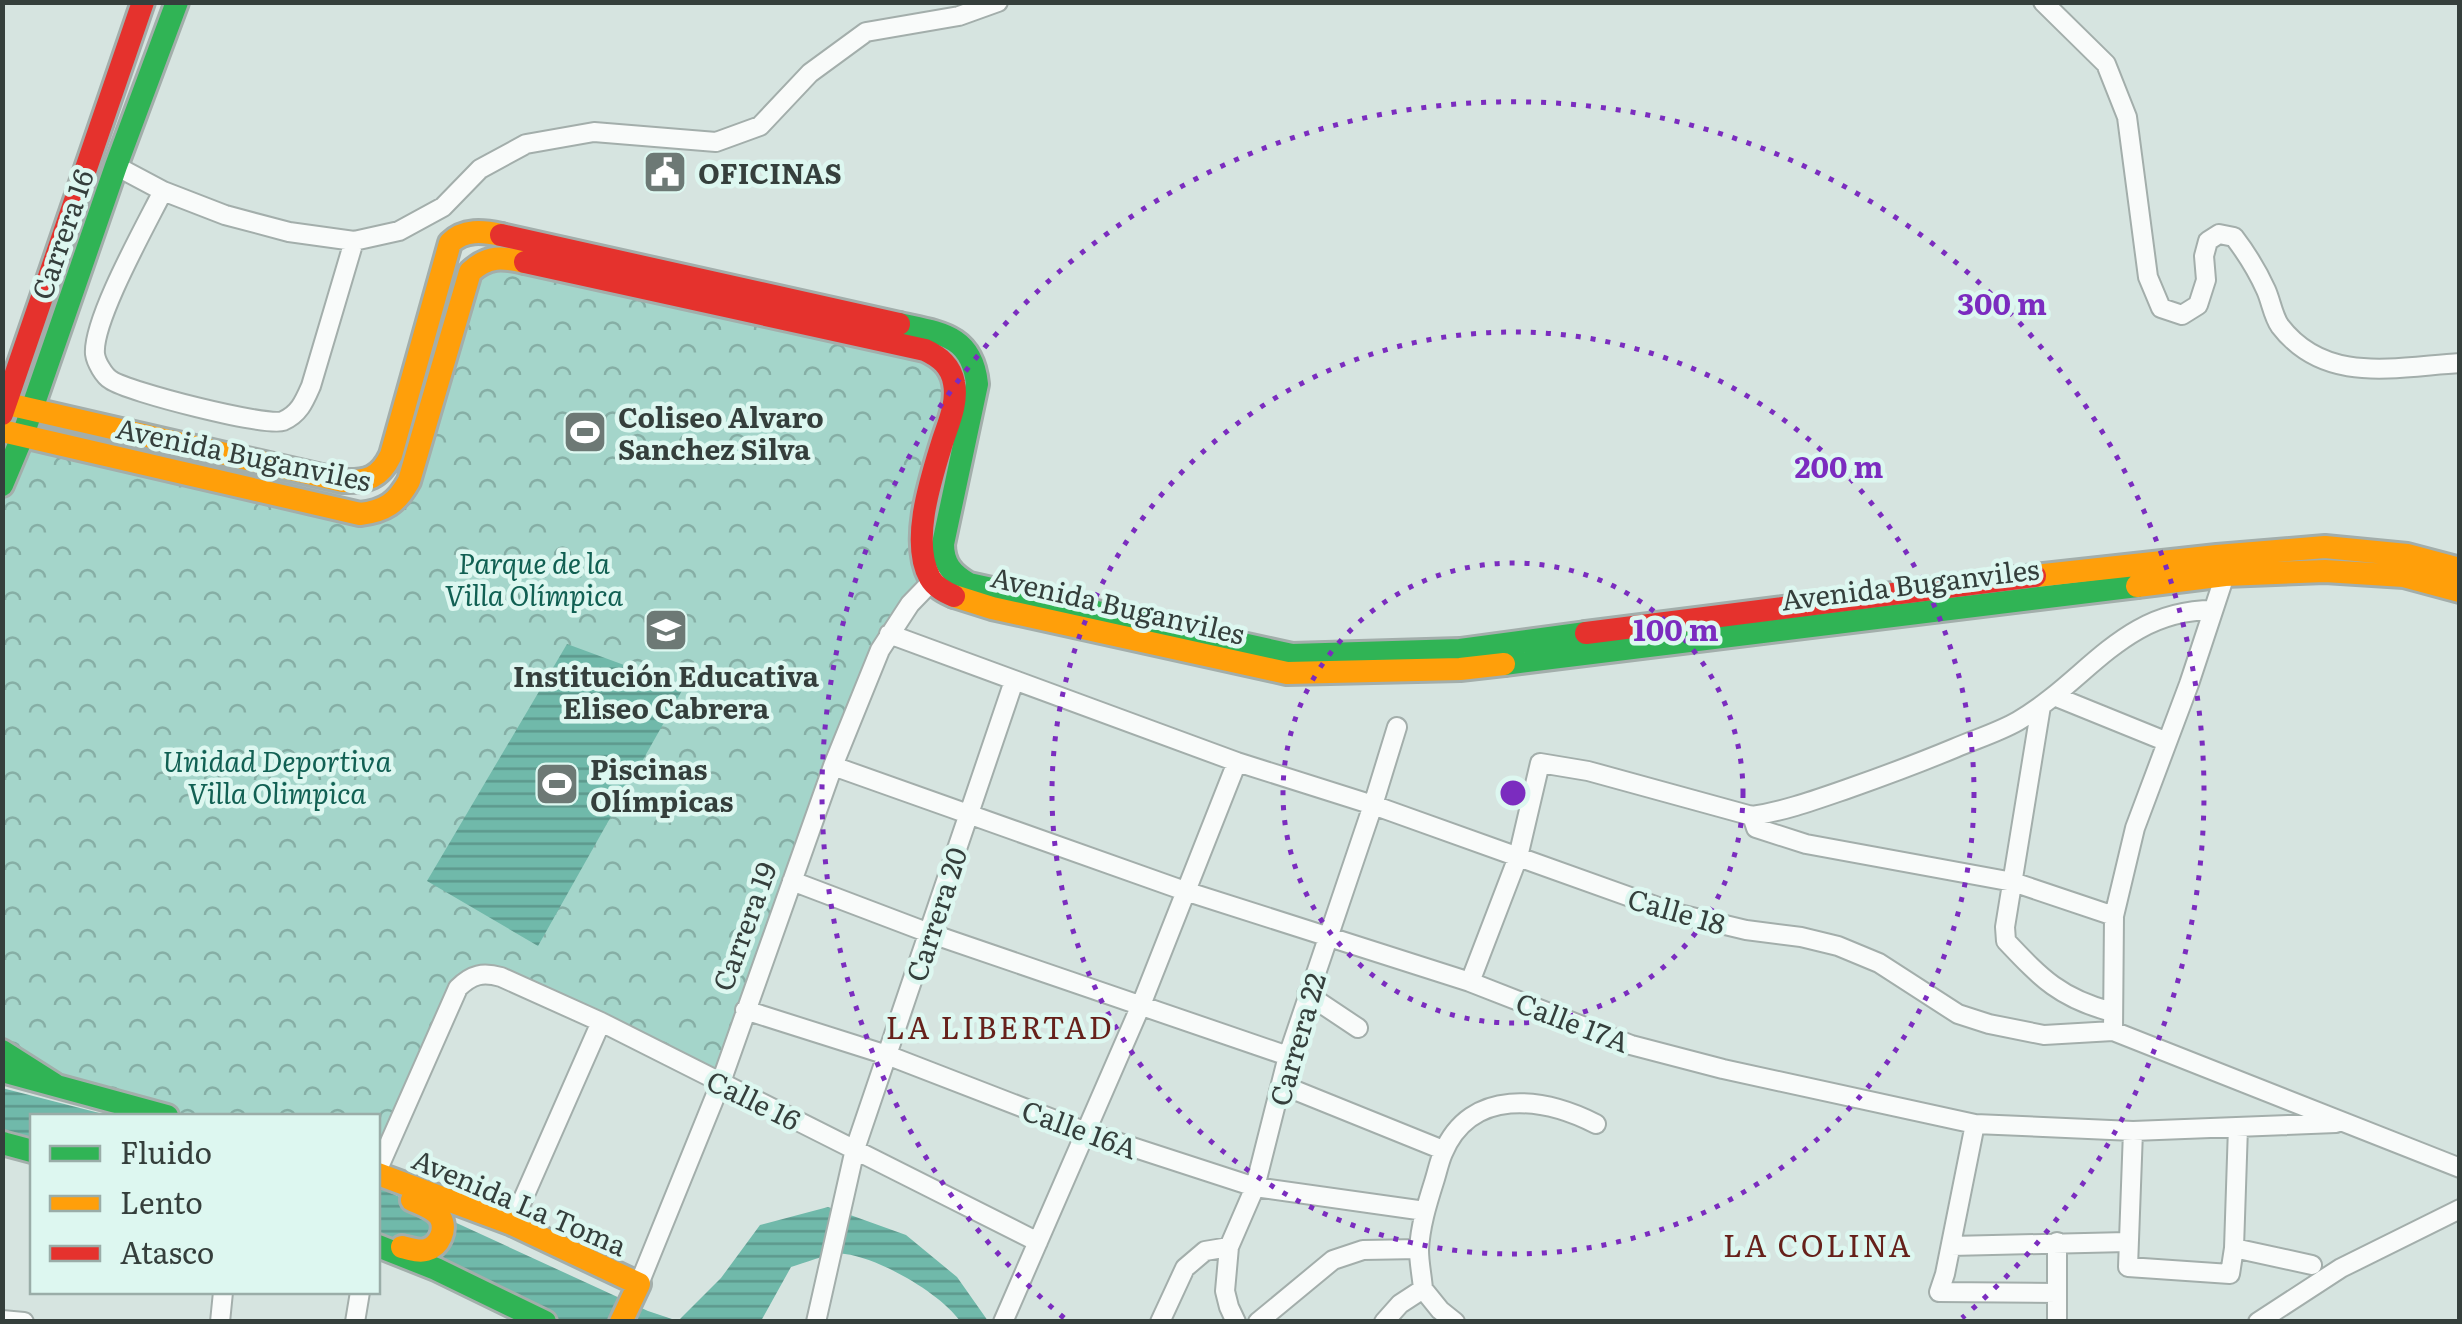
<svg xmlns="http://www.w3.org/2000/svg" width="2462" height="1324" viewBox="0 0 2462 1324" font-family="Literata,serif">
<defs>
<pattern id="park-crowns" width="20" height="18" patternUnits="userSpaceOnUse" patternTransform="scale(2.5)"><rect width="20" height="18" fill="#a4d5ca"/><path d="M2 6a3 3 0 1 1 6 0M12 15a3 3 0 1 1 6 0" fill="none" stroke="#86aea5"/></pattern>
<pattern id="water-rules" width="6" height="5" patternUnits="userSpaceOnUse" patternTransform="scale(2.5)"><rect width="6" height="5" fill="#70b9aa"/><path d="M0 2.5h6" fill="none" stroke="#5d988c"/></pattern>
</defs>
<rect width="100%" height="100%" fill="#d6e4e0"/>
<path fill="url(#park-crowns)" d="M479 262 948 365 931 581 889 634 721 1082 501 977 466 979 378 1165V1116H175L3 1073 2 485 23 435 360 514 392 505Z"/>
<path fill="url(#water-rules)" d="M567 644 684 687 538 946 427 881Z
M2 1088 111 1116H32V1142L3 1134Z
M378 1187 648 1311 678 1321 721 1278 760 1225 828 1207 906 1235 957 1277 988 1321H960C940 1293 879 1258 845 1254 829 1252 806 1263 791 1267L761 1321H555L378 1240Z"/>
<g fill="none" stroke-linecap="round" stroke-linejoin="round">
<defs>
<path id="street" d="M2043 2 2106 64 2127 117 2148 277 2161 308 2182 315 2198 305 2206 280 2204 256 2208 241 2219 234 2234 237C2247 254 2257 270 2266 290 2271 301 2273 316 2280 326 2325 385 2395 367 2460 363
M116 166 163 191 225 215 289 232 354 241 399 231 443 207 480 169 526 144 594 132 716 142 760 126 810 73 866 32 959 16 998 2
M163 191C146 225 92 321 95 354 96 362 104 376 111 380 128 392 266 427 283 421 299 414 304 402 311 386L354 241
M889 634 1237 762 1373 805 1675 913 1746 930 1801 937 1838 946 1879 963 1958 1014 1989 1024 2044 1035 2113 1031 2460 1168
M2054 696 2165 741
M2041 706 2005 927 2006 941C2042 979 2060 998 2112 1012
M833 766 1185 891 1470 982 1631 1045 1723 1069 1975 1124 2133 1131 2336 1123
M1752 816C1785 811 1815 800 1847 789 1884 776 1919 763 1955 748 1976 739 1999 732 2018 721 2088 680 2123 610 2213 610
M792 881 929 933 1288 1056
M1470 982 1518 857 1540 763 1588 771 1752 816 1756 828 1806 844 2013 882 2114 916
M1307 994 1358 1028
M745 1010 887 1055 1086 1132 1255 1187 1425 1211
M2113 1031 2114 916 2135 828 2189 684 2225 575
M1282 1085 1443 1150
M1975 1124 1945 1274 1939 1292 2057 1293
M2133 1131 2128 1267 2230 1274 2234 1248 2238 1127
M378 1169 458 988C472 974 483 972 501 977L601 1022 1038 1242
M512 1224 601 1022
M1951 1246 2127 1242
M2234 1248 2312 1265
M639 1284 721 1082 833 766 880 650 910 604 939 574
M1423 1289C1422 1276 1419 1263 1419 1250 1420 1227 1427 1204 1434 1182 1437 1173 1439 1162 1443 1153 1471 1087 1543 1097 1596 1124
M1423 1289 1440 1310 1455 1322
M2 1320 24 1322
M220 1322 223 1292
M355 1322 360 1292
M816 1322 855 1149 1014 681
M1003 1322 1141 1005 1237 762
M1160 1322 1185 1268 1205 1251 1229 1247
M1236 1322 1229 1307 1225 1291 1229 1247 1255 1187 1288 1056 1373 805 1397 727
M1258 1322 1333 1260 1363 1250 1419 1249
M1384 1322 1400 1304 1423 1289
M2057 1322V1242
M2258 1322 2341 1268 2460 1209"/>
<path id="fast" d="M899 324C940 333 972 335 977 384L943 544C943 564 952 574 969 584L1292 655 1460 650 1586 633
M2 485 23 435 116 166 177 2
M1504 664 2137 586
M2 1051 54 1084
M2 1071 167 1116
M2 1143 32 1151
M2 1143H3
M378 1246 436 1269 545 1322"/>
<path id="slow" d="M12 405 343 481C367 482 380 478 391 455L450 243C464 229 483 231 501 235
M2 431 360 514C385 511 397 503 409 481L470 272C488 255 503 257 525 262
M2035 576 2217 556 2325 547 2407 555 2460 569
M2137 586 2225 575 2325 571 2404 576 2460 591
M954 596 992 608 1287 673 1460 669 1504 664
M378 1174 512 1224 639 1284 621 1322
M402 1247C410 1249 419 1252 426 1250 440 1246 447 1229 440 1217 434 1208 421 1204 412 1200"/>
<path id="jam" d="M501 235 899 324
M525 262 925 350C940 357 951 366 954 383 958 403 948 424 942 443 931 479 910 542 930 578 935 587 945 592 954 596
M2 414 143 2
M1586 633 2035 576"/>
</defs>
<use href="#street" stroke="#a3aeab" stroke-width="22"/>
<use href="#fast" stroke="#a3aeab" stroke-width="28"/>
<use href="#slow" stroke="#a3aeab" stroke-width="28"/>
<use href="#jam" stroke="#a3aeab" stroke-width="28"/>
<use href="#street" stroke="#f9fbfa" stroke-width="18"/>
<use href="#fast" stroke="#30b455" stroke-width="22"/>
<use href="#slow" stroke="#ff9f0a" stroke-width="22"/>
<use href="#jam" stroke="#e5322d" stroke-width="22"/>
</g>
<g fill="none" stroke="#7b2cbf" stroke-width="5" stroke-dasharray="5 10">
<circle cx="1513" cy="793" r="230"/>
<circle cx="1513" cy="793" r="461"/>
<path d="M1064 1318A691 691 0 1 1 1962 1318"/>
</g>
<defs>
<symbol id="civic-square" viewBox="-11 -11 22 22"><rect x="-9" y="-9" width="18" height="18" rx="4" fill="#6d7975" stroke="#ddf7f0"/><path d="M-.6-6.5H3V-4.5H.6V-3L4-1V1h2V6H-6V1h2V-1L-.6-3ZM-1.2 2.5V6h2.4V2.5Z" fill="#fff"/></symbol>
<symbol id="stadium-square" viewBox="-11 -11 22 22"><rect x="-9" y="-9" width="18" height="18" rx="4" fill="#6d7975" stroke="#ddf7f0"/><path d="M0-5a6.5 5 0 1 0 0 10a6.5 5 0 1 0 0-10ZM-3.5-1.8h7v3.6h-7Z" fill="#fff"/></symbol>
<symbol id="school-square" viewBox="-11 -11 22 22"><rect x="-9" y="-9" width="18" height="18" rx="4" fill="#6d7975" stroke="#ddf7f0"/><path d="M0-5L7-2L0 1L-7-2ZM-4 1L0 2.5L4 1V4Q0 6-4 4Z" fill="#fff"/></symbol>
</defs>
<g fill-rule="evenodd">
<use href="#civic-square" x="640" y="147" width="50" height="50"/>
<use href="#stadium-square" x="560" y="407" width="50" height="50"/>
<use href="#school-square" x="641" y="605" width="50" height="50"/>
<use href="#stadium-square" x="532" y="759" width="50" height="50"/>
</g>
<g text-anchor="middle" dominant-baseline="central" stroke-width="9" stroke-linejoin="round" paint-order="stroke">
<g font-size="28" font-weight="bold" fill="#353f3c" stroke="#ddf7f0" text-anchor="start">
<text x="698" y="172">OFICINAS</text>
<text x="618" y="416">Coliseo Alvaro<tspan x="618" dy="32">Sanchez Silva</tspan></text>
<text x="666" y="675" text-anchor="middle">Institución Educativa<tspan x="666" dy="32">Eliseo Cabrera</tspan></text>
<text x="590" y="768">Piscinas<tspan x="590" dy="32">Olímpicas</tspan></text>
</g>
<g font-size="28" fill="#353f3c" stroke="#ddf7f0">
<text transform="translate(61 234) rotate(-71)">Carrera 16</text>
<text transform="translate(244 453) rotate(12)">Avenida Buganviles</text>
<text transform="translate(1910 583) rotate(-7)">Avenida Buganviles</text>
<text transform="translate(1118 604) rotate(13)">Avenida Buganviles</text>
<text transform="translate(1677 910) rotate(16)">Calle 18</text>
<text transform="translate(935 914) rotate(-72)">Carrera 20</text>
<text transform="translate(743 926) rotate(-70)">Carrera 19</text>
<text transform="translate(1573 1021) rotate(21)">Calle 17A</text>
<text transform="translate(1296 1039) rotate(-74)">Carrera 22</text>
<text transform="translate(754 1099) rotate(26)">Calle 16</text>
<text transform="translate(1080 1128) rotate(20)">Calle 16A</text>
<text transform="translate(520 1201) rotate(23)">Avenida La Toma</text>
</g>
<g font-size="28" font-style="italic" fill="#116053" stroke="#ddf7f0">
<text x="534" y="562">Parque de la<tspan x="534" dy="32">Villa Olímpica</tspan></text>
<text x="277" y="760">Unidad Deportiva<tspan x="277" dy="32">Villa Olimpica</tspan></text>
</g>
<g font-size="30" letter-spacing="2.5" fill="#66211b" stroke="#ddf7f0">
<text x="1000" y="1026">LA LIBERTAD</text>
<text x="1818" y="1244">LA COLINA</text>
</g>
</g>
<circle cx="1513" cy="793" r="15" fill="#7b2cbf" stroke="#ddf7f0" stroke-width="5"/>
<g font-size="30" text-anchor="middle" font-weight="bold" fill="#7b2cbf" stroke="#ddf7f0" stroke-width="9" stroke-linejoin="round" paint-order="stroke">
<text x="2002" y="315">300 m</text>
<text x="1839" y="478">200 m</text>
<text x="1676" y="641">100 m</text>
</g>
<rect width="2462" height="1324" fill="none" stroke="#353f3c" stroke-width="10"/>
<rect x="30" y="1114" width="350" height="180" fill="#ddf7f0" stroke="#9aada8" stroke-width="2.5"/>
<rect x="50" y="1146" width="50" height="15" fill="#30b455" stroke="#9aada8" stroke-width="2.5"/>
<text x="120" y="1164" font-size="30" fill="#353f3c">Fluido</text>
<rect x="50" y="1196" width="50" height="15" fill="#ff9f0a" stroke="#9aada8" stroke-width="2.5"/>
<text x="120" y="1214" font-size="30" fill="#353f3c">Lento</text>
<rect x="50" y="1246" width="50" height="15" fill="#e5322d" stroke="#9aada8" stroke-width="2.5"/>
<text x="120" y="1264" font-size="30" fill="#353f3c">Atasco</text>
</svg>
